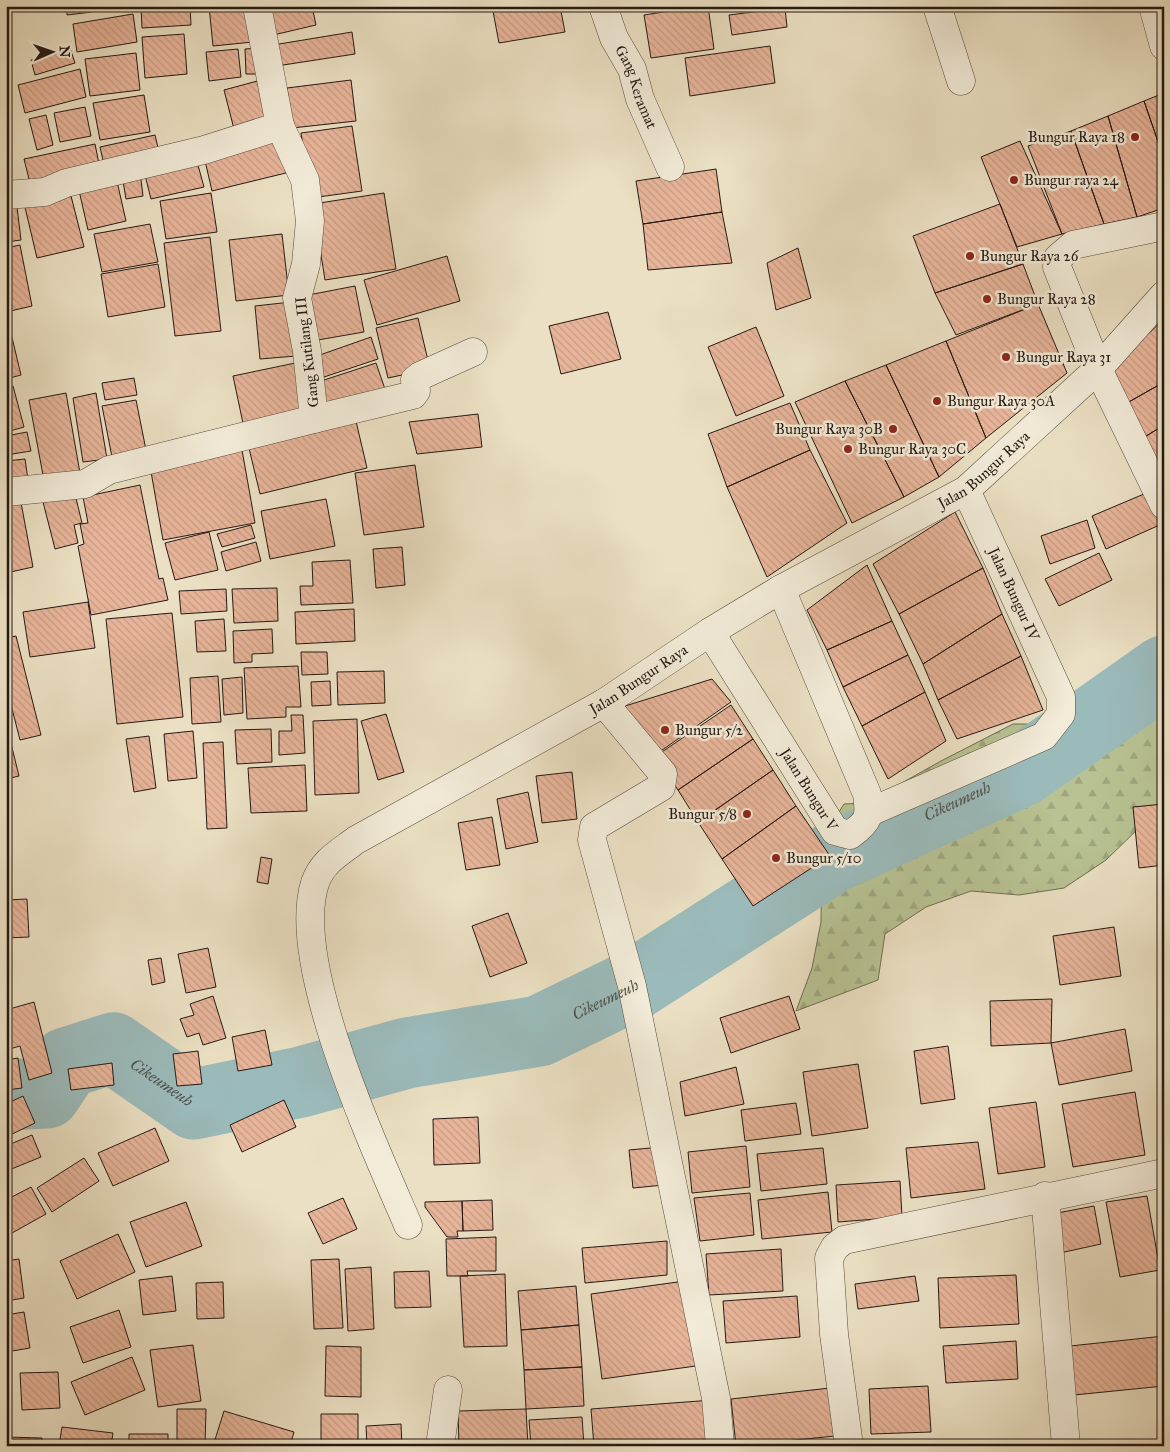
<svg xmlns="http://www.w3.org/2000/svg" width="1170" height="1452" viewBox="0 0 1170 1452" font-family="'IM FELL Great Primer',serif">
<defs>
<pattern id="forest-firs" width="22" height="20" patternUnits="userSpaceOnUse" patternTransform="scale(1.25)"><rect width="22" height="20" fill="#b8c293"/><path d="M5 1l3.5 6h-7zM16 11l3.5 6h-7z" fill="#9ea67e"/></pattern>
<pattern id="building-back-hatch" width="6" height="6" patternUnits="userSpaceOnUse" patternTransform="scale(1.25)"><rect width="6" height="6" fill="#e8b59a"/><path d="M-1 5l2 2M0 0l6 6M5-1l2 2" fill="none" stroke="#c79b84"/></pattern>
</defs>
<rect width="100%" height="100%" fill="#ebe0c3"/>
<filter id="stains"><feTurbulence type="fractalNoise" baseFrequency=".004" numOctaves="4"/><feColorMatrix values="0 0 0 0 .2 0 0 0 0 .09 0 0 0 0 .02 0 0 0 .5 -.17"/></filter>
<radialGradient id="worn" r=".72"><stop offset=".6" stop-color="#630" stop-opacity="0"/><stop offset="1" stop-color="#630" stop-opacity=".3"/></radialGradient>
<path fill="url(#forest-firs)" stroke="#6e6e53" d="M1164 640V796L1142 825 1106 860 1064 888 1019 895 971 891 926 907 885 934 878 980 796 1011 812 968 821 922 822 839 844 804 866 803 941 761 1013 724H1056L1101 718 1128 686 1152 645Z"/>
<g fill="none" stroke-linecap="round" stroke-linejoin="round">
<path stroke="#9bbbbb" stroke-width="71" id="s1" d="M6 1095 46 1093 66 1063 113 1048 194 1104 301 1082 407 1053 539 1031 632 986 832 858 1022 771 1164 671"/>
</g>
<path fill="url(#building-back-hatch)" stroke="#251913" d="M6 6H31V9L6 12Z
M67 6H91L92 12 67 15Z
M99 6H132V9L100 11Z
M141 6H190L191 25 142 28Z
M209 6H249L253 42 213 46Z
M262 6H312L316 25 269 36Z
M492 6H560L565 32 499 43Z
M702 6H708L714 49 651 58 644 15Z
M785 8 787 27 732 35 729 15Z
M133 14 137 42 77 52 73 24Z
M352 32 355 54 270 67 267 46Z
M184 34 187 74 145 78 142 37Z
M770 46 775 83 690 96 685 58Z
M70 48 75 63 35 75 31 60Z
M261 48V74H246L245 49Z
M238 49 241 77 209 81 206 52Z
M136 53 140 90 90 96 85 59Z
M80 69 86 97 25 113 18 85Z
M261 80 273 123 235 133 224 90Z
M351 80 356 121 292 128 287 88Z
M1164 93V159L1144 101Z
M144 95 150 132 100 140 93 103Z
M1144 101 1164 159V208L1137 217 1108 116Z
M85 107 91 136 60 142 54 113Z
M46 115 53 145 37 150 29 119Z
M1108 116 1137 217 1104 224 1071 131Z
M352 126 362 191 311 198 301 133Z
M1071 131 1104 224 1062 234 1028 146Z
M281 134 290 172 212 191 203 152Z
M155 135 160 156 105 169 100 147Z
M1020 141 1062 234 1017 247 981 157Z
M95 144 100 169 30 183 24 159Z
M196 158 204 187 151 199 144 171Z
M716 169 722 212 643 224 636 181Z
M140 172 143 196 126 199 122 175Z
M116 177 126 221 88 230 78 186Z
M70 192 84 247 37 258 24 203Z
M211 193 217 232 166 239 160 201Z
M384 193 396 269 325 280 313 204Z
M1000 204 1023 264 935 293 913 236Z
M17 207 21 240 6 242V208Z
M722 212 732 263 648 270 643 224Z
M150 224 158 262 102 272 94 234Z
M282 234 289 295 236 301 229 240Z
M210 237 221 331 175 336 164 243Z
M20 245 32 306 6 312V248Z
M798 248 811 298 776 310 767 263Z
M447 256 460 301 377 325 364 280Z
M158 264 165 307 108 317 101 274Z
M1023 264 1038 304 956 335 935 293Z
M355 286 364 332 312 341 303 296Z
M291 302 296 356 260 359 255 306Z
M1038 304 1067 373 986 438 946 341Z
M608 312 621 359 561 374 549 326Z
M418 318 430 369 388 378 376 328Z
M1164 319V382L1127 403 1112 368Z
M9 325 21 375 6 379V326Z
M756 327 784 396 736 416 708 347Z
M371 337 378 359 324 377 317 356Z
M946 341 986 438 939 477 886 365Z
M300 362 311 414 244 428 233 376Z
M376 363 386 392 325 412 315 383Z
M886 365 939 477 904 497 845 381Z
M134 378 137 395 105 400 102 383Z
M845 381 904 497 852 523 795 402Z
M1164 382V425L1143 438 1127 403Z
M13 386 24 427 6 432V388Z
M66 393 81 479 45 486 29 400Z
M96 393 107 459 83 462 73 398Z
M136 400 147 455 113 462 102 406Z
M790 403 810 450 727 487 708 434Z
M478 414 482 447 417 454 409 422Z
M355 417 367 468 260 494 248 444Z
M1164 425V465L1157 468 1143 438Z
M27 432 31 451 6 455V436Z
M242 450 255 523 163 540 150 466Z
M810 450 847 523 767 577 727 487Z
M25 459 28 480 6 483V461Z
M415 465 424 527 364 535 355 473Z
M140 485 159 579 163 578 168 600 91 615 78 546 84 544 80 524 88 523 83 497Z
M73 486 82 523 74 525 78 543 55 549 41 494Z
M1151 491 1164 523 1106 549 1092 516Z
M20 497 33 567 6 573V500Z
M326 499 335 546 270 559 261 511Z
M955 512 983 568 899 614 873 564Z
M1087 520 1095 548 1050 564 1041 536Z
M251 525 255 538 222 547 217 534Z
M209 532 218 570 175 580 165 543Z
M256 542 261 561 226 571 221 552Z
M402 547 405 585 376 588 373 549Z
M1099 553 1112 580 1059 606 1045 579Z
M350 560 353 603 301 605 300 586H313L312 562Z
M867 565 892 621 827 650 807 610Z
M983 568 1002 614 923 664 899 614Z
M277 588 278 621 234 623 232 589Z
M226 589 227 611 181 614 179 591Z
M88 602 95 648 30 657 23 612Z
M354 609 355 641 296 644 295 612Z
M172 613 183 717 117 724 106 619Z
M1002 614 1021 656 938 700 923 664Z
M224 619 226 651 197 652 195 621Z
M892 621 908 655 843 687 827 650Z
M272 629 273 653 252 654V662L234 663 233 631Z
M16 636 41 735 20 740 6 685V638Z
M301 652H327L328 674 302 675Z
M908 655 925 692 862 726 843 687Z
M1021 656 1043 710 957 739 938 700Z
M298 666 301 707H286V717L247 719 244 668Z
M384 671 385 703 338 705 337 672Z
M218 676 221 722 192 724 190 678Z
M242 677 243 713 224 715 222 679Z
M712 679 731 702 655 755 625 706Z
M330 681 331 705 312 706 311 682Z
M925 692 946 741 888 779 862 726Z
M731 705 753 739 678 790 656 756Z
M386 714 404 772 378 780 361 721Z
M291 715H303L305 753 279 755V731H292Z
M357 719 359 793 315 795 313 721Z
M6 723 19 776 6 779Z
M271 729 272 762 237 764 235 730Z
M193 731 197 778 168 781 164 734Z
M149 736 156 788 134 792 126 739Z
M753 739 773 770 698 822 678 790Z
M223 742 227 828 207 829 203 743Z
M305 765 307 811 251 813 248 768Z
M773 770 796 806 722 859 698 822Z
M572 772 577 819 542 823 536 776Z
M528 792 538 842 506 849 497 799Z
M1164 804V865L1139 868 1133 807Z
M796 806 830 856 753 906 722 859Z
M492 817 500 865 466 870 458 823Z
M261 857 272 859 268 884 257 882Z
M27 899 29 937 6 938V900Z
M508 913 527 963 490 977 472 926Z
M1114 927 1121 976 1060 985 1053 936Z
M208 948 216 987 186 993 178 954Z
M161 958 165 982 152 985 148 960Z
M213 996 226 1038 203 1045 199 1033 187 1037 180 1019 194 1015 190 1004Z
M789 996 800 1029 731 1053 720 1018Z
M1052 999 1051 1043 991 1046 990 1001Z
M34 1002 52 1073 29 1080 20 1046 6 1050V1010Z
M1125 1029 1132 1071 1059 1085 1051 1043Z
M265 1030 272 1065 238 1071 232 1037Z
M948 1046 955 1099 921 1104 914 1051Z
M198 1051 202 1084 177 1086 173 1054Z
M18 1058 22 1088 6 1090V1060Z
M112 1063 114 1085 71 1090 68 1069Z
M858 1064 868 1128 812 1136 803 1072Z
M736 1067 744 1104 685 1116 680 1082Z
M1135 1092 1145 1155 1073 1167 1062 1104Z
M23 1096 35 1123 6 1137V1104Z
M284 1100 296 1127 242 1152 230 1125Z
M1036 1102 1045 1167 998 1174 989 1108Z
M796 1103 801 1134 745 1141 741 1110Z
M478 1117 480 1163 434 1165 433 1119Z
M155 1128 169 1161 113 1186 98 1153Z
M32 1135 41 1157 9 1170 6 1162V1146Z
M978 1142 985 1189 911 1198 906 1148Z
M746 1146 750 1187 692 1193 688 1152Z
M661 1147 664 1185 633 1188 629 1150Z
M823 1148 827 1184 761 1191 757 1154Z
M84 1158 99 1181 52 1212 37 1188Z
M900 1181 902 1217 838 1222 836 1185Z
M31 1187 46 1214 12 1233 6 1223V1200Z
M828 1192 832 1232 762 1239 758 1200Z
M750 1193 754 1235 700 1241 694 1198Z
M1147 1196 1160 1270 1120 1277 1106 1202Z
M343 1198 357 1229 323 1244 308 1213Z
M492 1200 493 1230 463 1231 462 1201Z
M462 1201 463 1231H457L458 1237H447L425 1207V1202Z
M186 1202 202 1246 146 1267 130 1222Z
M1094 1206 1101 1244 1060 1253 1052 1214Z
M118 1234 135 1272 77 1299 60 1261Z
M496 1237V1271H467L468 1276H447L446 1239Z
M667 1241V1275L585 1283 582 1248Z
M781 1249 783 1291 709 1295 706 1254Z
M19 1259 24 1298 6 1301V1261Z
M339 1259 343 1328 314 1329 311 1260Z
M371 1267 374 1329 348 1331 345 1269Z
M429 1271 431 1307 395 1308 394 1272Z
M505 1274 507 1346 464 1347 460 1276Z
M1016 1275 1019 1324 940 1328 938 1278Z
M172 1276 176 1311 143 1315 139 1280Z
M915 1276 919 1301 858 1309 855 1284Z
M692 1280 703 1365 602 1379 591 1294Z
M223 1282 224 1318 197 1319 196 1283Z
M576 1286 579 1325 521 1330 518 1291Z
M797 1296 800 1337 726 1343 723 1301Z
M119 1310 131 1347 83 1363 70 1327Z
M24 1312 30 1348 6 1352V1315Z
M579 1325 582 1367 524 1370 521 1330Z
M1164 1336V1386L1074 1395 1070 1346Z
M1016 1341 1018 1379 946 1383 943 1346Z
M193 1345 201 1401 158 1407 150 1350Z
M326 1346 361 1347V1397L325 1396Z
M132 1357 145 1390 85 1415 71 1382Z
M582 1367 584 1406 526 1409 524 1370Z
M58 1372 60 1408 22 1410 20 1373Z
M928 1386 931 1432 871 1434 869 1389Z
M830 1388 835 1436 736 1446 731 1399Z
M713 1400 717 1446H594L591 1409Z
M177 1409H206L205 1446H177Z
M526 1409 528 1446H459L458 1411Z
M224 1411 294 1432 290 1446H213Z
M321 1414H358V1446H321Z
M582 1417 584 1446H531L529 1420Z
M401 1424 402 1446H367L366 1426Z
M62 1427 113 1433 111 1446H59Z
M129 1434H168V1446H129Z
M6 1437 42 1438V1446H6Z"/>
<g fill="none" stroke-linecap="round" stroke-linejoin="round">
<defs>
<g id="street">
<path id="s2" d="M603 6 614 38 632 69 640 99 670 167"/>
<path d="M937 6 961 81"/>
<path d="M1153 6 1164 46"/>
<path d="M6 195 45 192 66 183 204 150 280 126"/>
<path d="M1164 226 1073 245 1058 258 1057 267 1098 369 1164 505"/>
<path d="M314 419 413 395 416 391 415 380 420 376 473 352"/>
<path d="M6 492 85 484 109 470 314 419 307 351 297 298 306 264 310 221 305 180 280 126 257 6"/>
<path id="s3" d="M710 632 835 831 850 835C870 821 870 816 867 794L781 589"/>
<path d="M604 703 663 774 661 787 594 827 592 840 632 986 716 1398 720 1446"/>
<path d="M870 812 1044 736 1061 714V697L966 490"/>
<path d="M1045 1196 1066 1446"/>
<path id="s4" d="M408 1225C375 1148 289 963 315 883 322 862 339 853 356 840L604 703 710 632 781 589 966 490 1098 369 1164 295"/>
<path d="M440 1446 448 1390"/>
<path d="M849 1446 834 1334 829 1258 835 1247 844 1240 1164 1173"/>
</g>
</defs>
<use href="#street" stroke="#564b3f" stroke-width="29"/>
<use href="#street" stroke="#f2ebd8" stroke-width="28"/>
</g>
<g fill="#8f2418" stroke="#f2ebd8" stroke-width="2">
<circle cx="1135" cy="137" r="5"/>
<circle cx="1014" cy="180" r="5"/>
<circle cx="970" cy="256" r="5"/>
<circle cx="987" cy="299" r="5"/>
<circle cx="1006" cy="357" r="5"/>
<circle cx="937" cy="401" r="5"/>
<circle cx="893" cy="429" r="5"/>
<circle cx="848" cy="449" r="5"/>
<circle cx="665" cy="730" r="5"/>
<circle cx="747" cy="814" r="5"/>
<circle cx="776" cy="858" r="5"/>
</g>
<g text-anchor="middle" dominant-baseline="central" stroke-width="5" stroke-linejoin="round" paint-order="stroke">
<g font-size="15" fill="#251913" stroke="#f2ebd8">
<text stroke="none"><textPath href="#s2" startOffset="88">Gang Keramat</textPath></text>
<text transform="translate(307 352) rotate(-97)">Gang Kutilang III</text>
<text stroke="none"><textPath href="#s4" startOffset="1150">Jalan Bungur Raya</textPath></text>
<text transform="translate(1014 594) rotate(65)">Jalan Bungur IV</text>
<text stroke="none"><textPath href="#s4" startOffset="745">Jalan Bungur Raya</textPath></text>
<text stroke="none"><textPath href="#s3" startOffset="186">Jalan Bungur V</textPath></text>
</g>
<g font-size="15" fill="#251913" stroke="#f2ebd8" text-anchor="start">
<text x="1125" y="137" text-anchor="end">Bungur Raya 18</text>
<text x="1024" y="180">Bungur raya 24</text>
<text x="980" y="256">Bungur Raya 26</text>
<text x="997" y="299">Bungur Raya 28</text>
<text x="1016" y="357">Bungur Raya 31</text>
<text x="947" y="401">Bungur Raya 30A</text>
<text x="883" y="429" text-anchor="end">Bungur Raya 30B</text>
<text x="858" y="449">Bungur Raya 30C</text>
<text x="675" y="730">Bungur 5/2</text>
<text x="737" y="814" text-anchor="end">Bungur 5/8</text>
<text x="786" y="858">Bungur 5/10</text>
</g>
<g font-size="16" font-style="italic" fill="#4e524e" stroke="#f2ebd8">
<text stroke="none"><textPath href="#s1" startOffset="1055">Cikeumeuh</textPath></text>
<text stroke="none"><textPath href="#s1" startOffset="650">Cikeumeuh</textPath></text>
<text stroke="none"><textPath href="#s1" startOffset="185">Cikeumeuh</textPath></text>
</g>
</g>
<rect width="1170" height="1452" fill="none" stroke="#ebe0c3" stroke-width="25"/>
<rect x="8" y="8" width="1155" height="1437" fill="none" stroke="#251913" stroke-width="2.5"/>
<rect x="12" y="12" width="1145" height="1427" fill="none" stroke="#251913"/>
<g transform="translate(52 52) rotate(88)" stroke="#f2ebd8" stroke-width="4" paint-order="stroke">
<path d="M0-4L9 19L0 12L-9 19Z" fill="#251913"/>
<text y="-8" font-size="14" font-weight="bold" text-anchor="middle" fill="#251913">N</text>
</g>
<rect width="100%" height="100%" filter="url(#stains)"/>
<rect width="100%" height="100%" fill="url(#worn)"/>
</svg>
